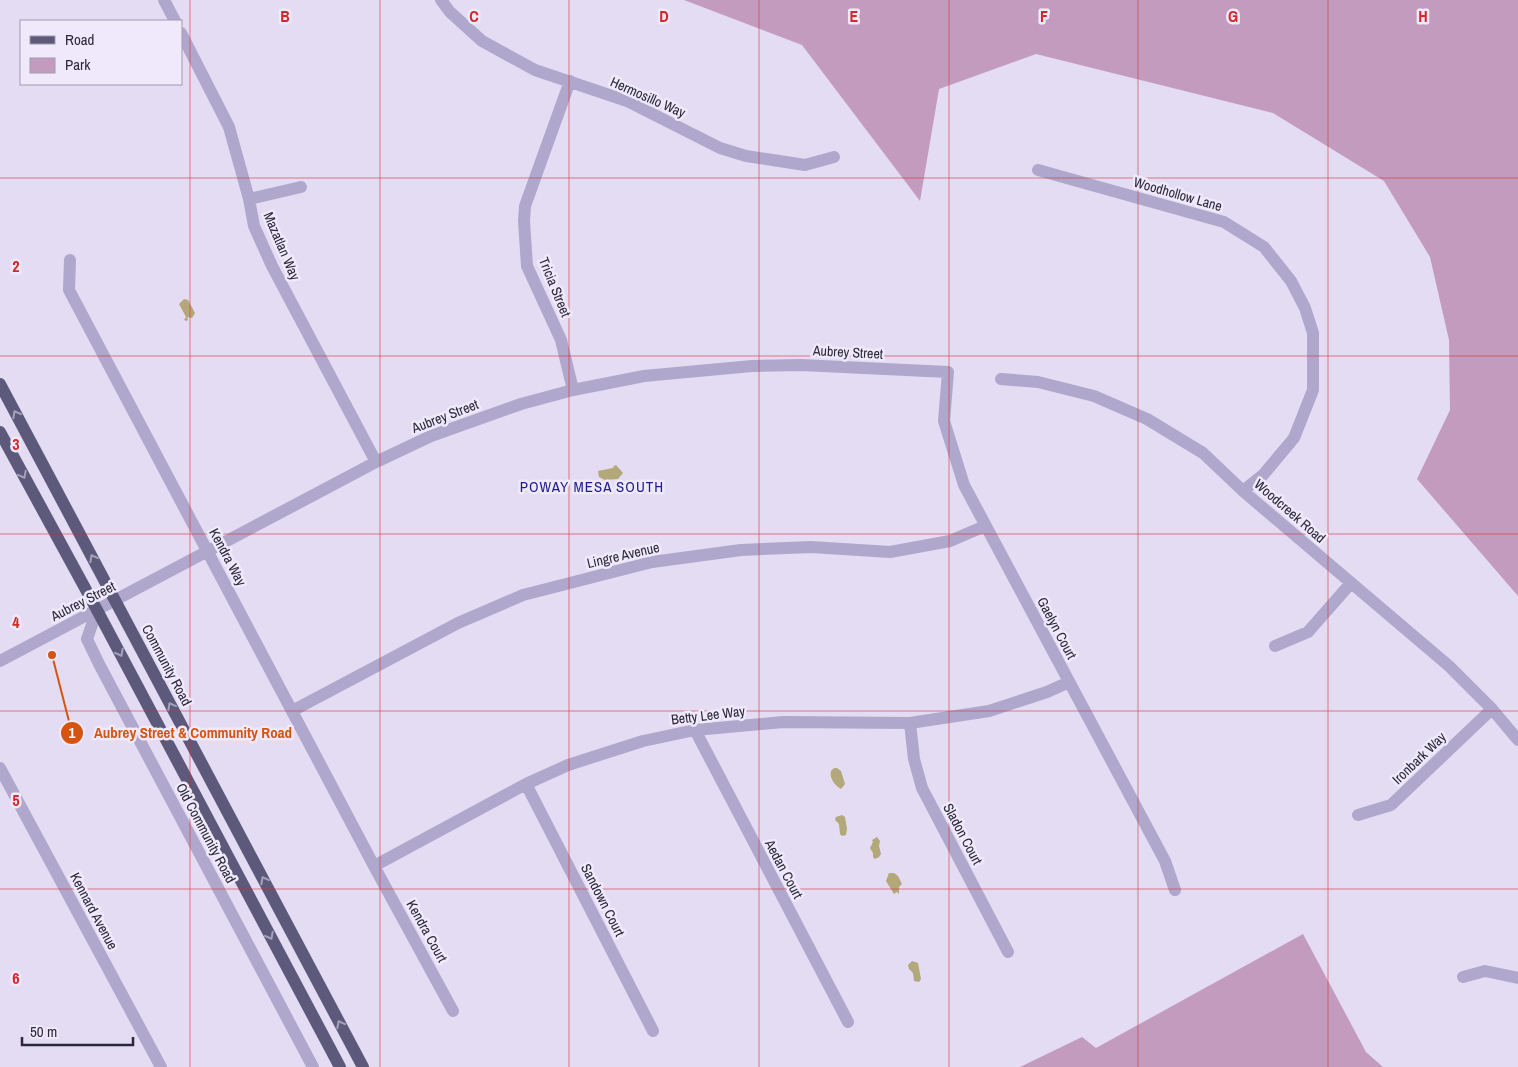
<svg xmlns="http://www.w3.org/2000/svg" width="1518" height="1067" viewBox="0 0 1518 1067" font-family="'Archivo Narrow',sans-serif">
<rect width="100%" height="100%" fill="#e3dcf3"/>
<path fill="#c39bbf" d="M684 0H1518V596L1417 479 1450 410 1449 340 1430 257 1384 181 1273 113 1036 54 939 89 920 201 802 45Z
M1303 934 1366 1052 1383 1067H1020L1082 1037 1096 1048Z"/>
<path fill="#b2a87a" d="M184 299 188 300 195 313 192 318 187 317 188 319 187 321 184 320 186 317 179 304Z
M616 465 623 473 618 479 605 480 599 477 598 471 613 468 614 466Z
M834 768H837L841 771 845 784 841 789C835 786 829 778 831 771Z
M842 815 845 817 847 829 846 835 842 836 840 834 839 824 835 820 836 817Z
M877 837 880 841 879 846 881 854 879 857 875 859 873 857V853L870 848 873 842 872 840Z
M889 873H894L898 876 902 884 899 887V894L897 892 894 894 886 881Z
M912 961 918 963 921 979 919 982 914 981 913 973 909 969 908 965Z"/>
<g fill="none" stroke-linecap="round" stroke-linejoin="round">
<path stroke="#b0a7cc" stroke-width="12" d="M164 0 175 21
M441 0 450 12 482 41 535 70 627 101 720 148 746 156 805 165 834 157
M181 33 229 127 249 199 254 226 272 266 376 462
M570 81 525 206 524 221 527 266 561 340 573 390
M1038 170 1224 222 1264 247 1291 281 1305 308 1313 333V390L1294 438 1263 475 1243 491
M249 199 301 187
M70 260 69 290 374 866 453 1011
M1001 379 1038 382 1094 396 1147 419 1203 453 1243 491 1449 666 1492 709 1518 740
M97 610 87 639 99 664 313 1067
M1275 646 1308 632 1351 583
M0 661 376 462 431 436 521 404 573 390 644 376 752 366 801 365 948 372 944 421 964 485 1165 861 1175 890
M292 711 458 623 523 595 652 562 741 550 811 547 890 552 950 541 985 526
M910 723 914 759 922 788 1008 952
M695 730 848 1022
M0 768 161 1067
M526 784 653 1031
M1358 815 1391 805 1492 709
M374 866 526 784 568 765 643 741 695 730 783 722 910 723 989 711 1047 692 1069 682
M1463 977 1485 971 1518 978"/>
<path stroke="#5c597b" stroke-width="12" d="M0 384 363 1067
M0 432 97 610 340 1067"/>
</g>
<defs><path id="oneway-chevron" d="M-2-3.5L2.5 0L-2 3.5" fill="none" stroke-width="1.6" stroke-linecap="round" stroke-linejoin="round" transform="scale(1.25)"/></defs>
<g stroke="#a6a1bb">
<use href="#oneway-chevron" transform="translate(16 414) rotate(-118)"/>
<use href="#oneway-chevron" transform="translate(23 475) rotate(62)"/>
<use href="#oneway-chevron" transform="translate(93 558) rotate(-118)"/>
<use href="#oneway-chevron" transform="translate(120 653) rotate(62)"/>
<use href="#oneway-chevron" transform="translate(171 706) rotate(-118)"/>
<use href="#oneway-chevron" transform="translate(264 880) rotate(-118)"/>
<use href="#oneway-chevron" transform="translate(270 936) rotate(62)"/>
<use href="#oneway-chevron" transform="translate(340 1024) rotate(-118)"/>
</g>
<path fill="none" stroke="#d62828" stroke-width="1" stroke-opacity="0.55" d="M190 0V1067M380 0V1067M569 0V1067M759 0V1067M949 0V1067M1138 0V1067M1328 0V1067M0 178H1518M0 356H1518M0 534H1518M0 711H1518M0 889H1518"/>
<g text-anchor="middle" dominant-baseline="central" stroke-width="5" stroke-linejoin="round" paint-order="stroke">
<g font-size="14" fill="#2a2838" stroke="#efe9fb">
<text transform="translate(648 97) rotate(24)">Hermosillo Way</text>
<text transform="translate(1178 194) rotate(16)">Woodhollow Lane</text>
<text transform="translate(282 246) rotate(67)">Mazatlan Way</text>
<text transform="translate(555 287) rotate(68)">Tricia Street</text>
<text transform="translate(848 352) rotate(3)">Aubrey Street</text>
<text transform="translate(445 416) rotate(-21)">Aubrey Street</text>
<text transform="translate(1290 511) rotate(41)">Woodcreek Road</text>
<text transform="translate(623 555) rotate(-13)">Lingre Avenue</text>
<text transform="translate(228 557) rotate(62)">Kendra Way</text>
<text transform="translate(83 601) rotate(-27)">Aubrey Street</text>
<text transform="translate(1057 628) rotate(62)">Gaelyn Court</text>
<text transform="translate(167 665) rotate(62)">Community Road</text>
<text transform="translate(708 715) rotate(-7)">Betty Lee Way</text>
<text transform="translate(1419 758) rotate(-44)">Ironbark Way</text>
<text transform="translate(206 833) rotate(62)">Old Community Road</text>
<text transform="translate(963 834) rotate(62)">Sladon Court</text>
<text transform="translate(784 869) rotate(62)">Aedan Court</text>
<text transform="translate(603 900) rotate(63)">Sandown Court</text>
<text transform="translate(94 911) rotate(62)">Kennard Avenue</text>
<text transform="translate(427 931) rotate(61)">Kendra Court</text>
</g>
<g font-size="15" letter-spacing="1" fill="#1f1d8b" stroke="#efe9fb">
<text x="592" y="486">POWAY MESA SOUTH</text>
</g>
</g>
<g font-size="16" text-anchor="middle" font-weight="bold" fill="#d62828" stroke="#efe9fb" stroke-width="5" stroke-linejoin="round" paint-order="stroke">
<text x="285" y="22">B</text>
<text x="474" y="22">C</text>
<text x="664" y="22">D</text>
<text x="854" y="22">E</text>
<text x="1044" y="22">F</text>
<text x="1233" y="22">G</text>
<text x="1423" y="22">H</text>
<text x="16" y="272">2</text>
<text x="16" y="450">3</text>
<text x="16" y="628">4</text>
<text x="16" y="806">5</text>
<text x="16" y="984">6</text>
</g>
<path fill="none" stroke="#d55410" stroke-width="2" d="M52 655L72 733"/>
<g fill="#d55410" stroke="#efe9fb" stroke-width="2">
<circle cx="52" cy="655" r="5"/>
<circle cx="72" cy="733" r="12"/>
</g>
<g font-size="15" text-anchor="middle" font-weight="bold" fill="#fff">
<text x="72" y="738">1</text>
</g>
<g font-size="15" text-anchor="middle" font-weight="bold" fill="#d55410" stroke="#efe9fb" stroke-width="5" stroke-linejoin="round" paint-order="stroke">
<text x="193" y="738">Aubrey Street &amp; Community Road</text>
</g>
<rect x="20" y="20" width="162" height="65" fill="#efe9fb" stroke="#a09cad"/>
<rect x="30" y="36" width="25" height="8" fill="#5c597b" stroke="#a09cad"/>
<text x="65" y="45" font-size="15" fill="#2a2838">Road</text>
<rect x="30" y="58" width="25" height="15" fill="#c39bbf" stroke="#a09cad"/>
<text x="65" y="70" font-size="15" fill="#2a2838">Park</text>
<path d="M22 1037v8h111v-8" fill="none" stroke="#2a2838" stroke-width="2.5"/>
<text x="30" y="1037" font-size="15" fill="#2a2838" stroke="#efe9fb" stroke-width="4" paint-order="stroke">50 m</text>
</svg>
